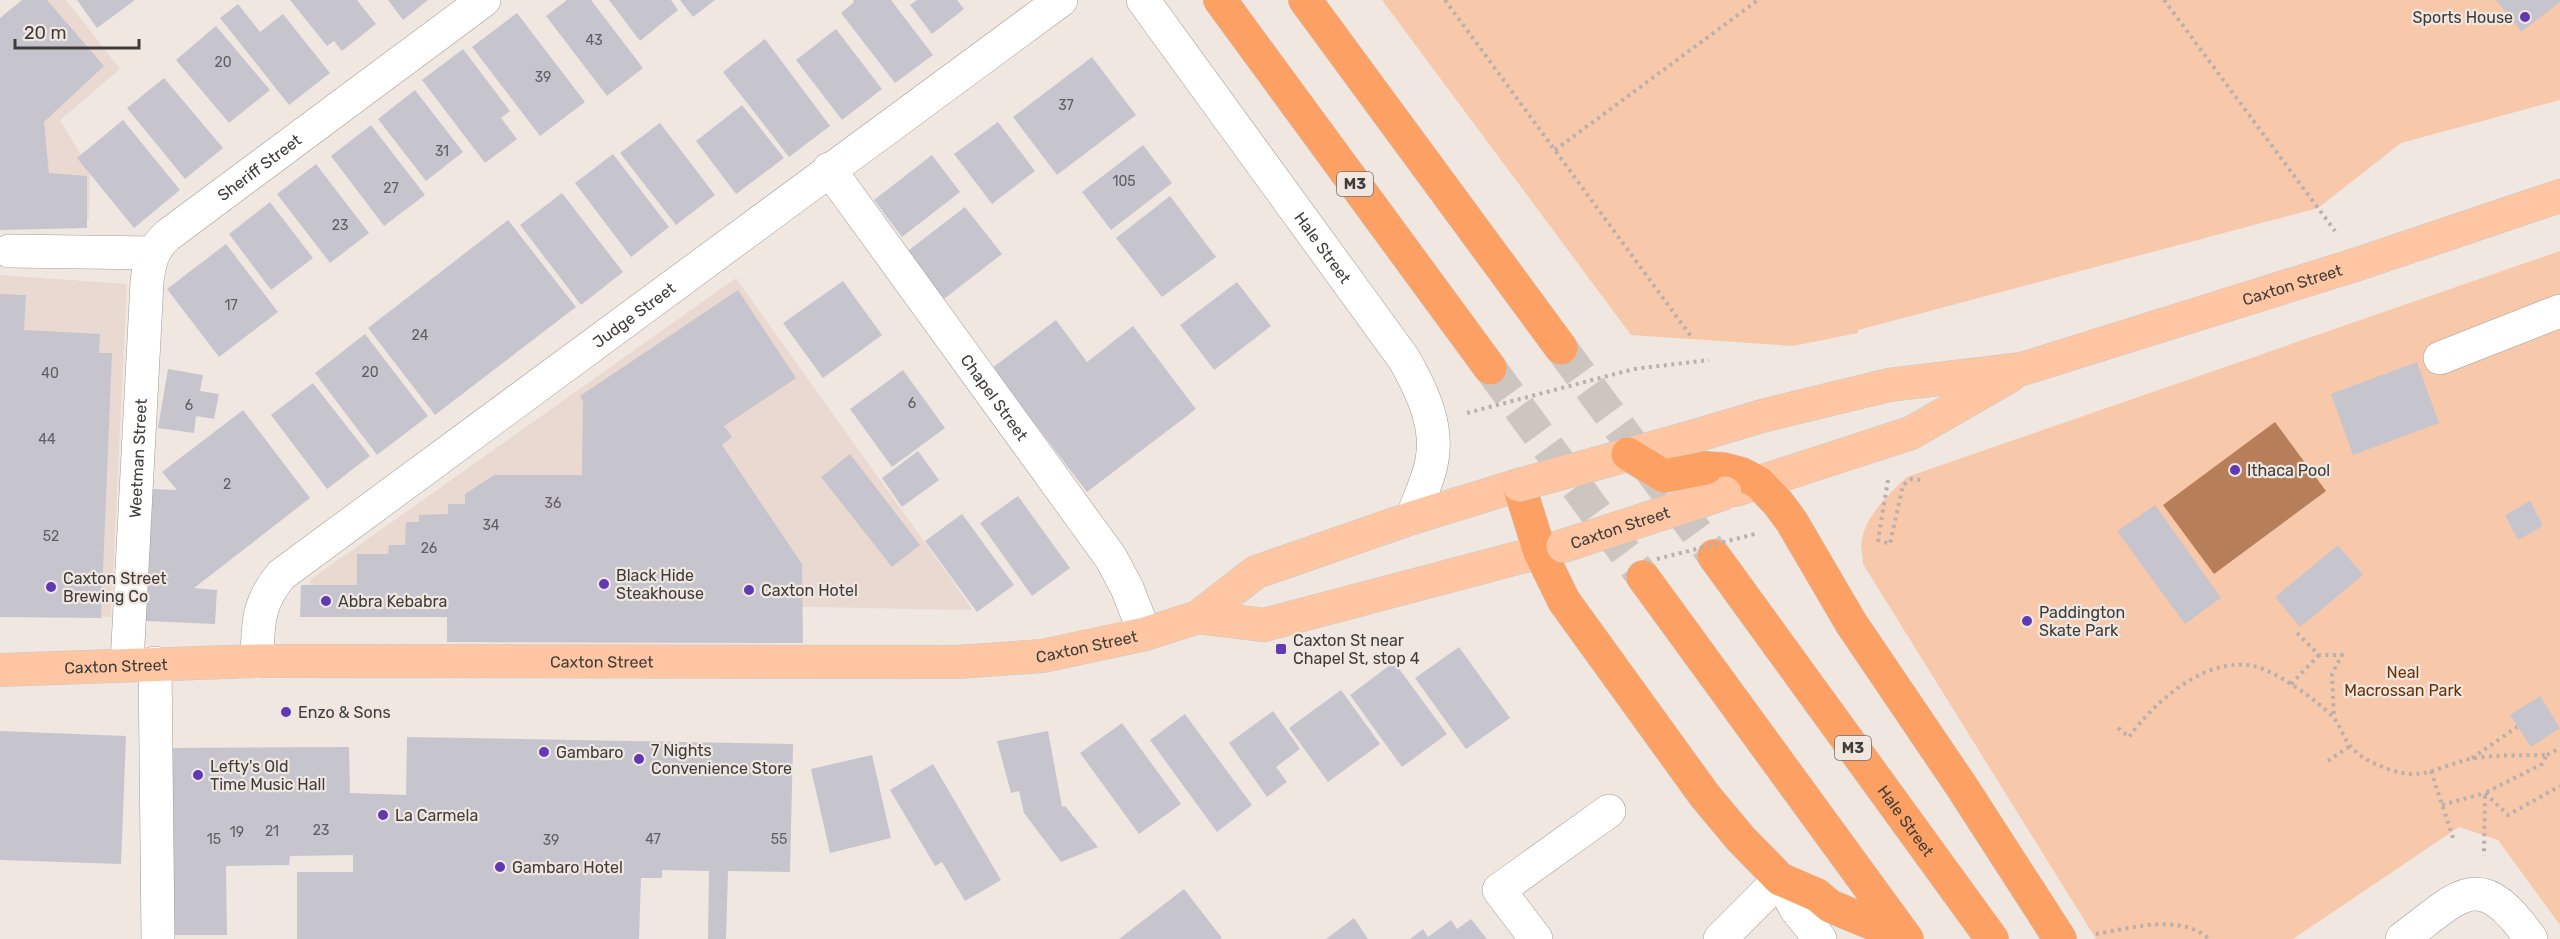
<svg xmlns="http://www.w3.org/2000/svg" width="2560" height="939" viewBox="0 0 2560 939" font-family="Rubik,sans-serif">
<rect width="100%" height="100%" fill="#f0e7e1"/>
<path fill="#ead9d0" d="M27 0H66L120 69 60 120 90 170 89 219 0 222Z
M0 275 127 284 111 617 0 611Z
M736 278 973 610 812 607 309 611 310 580Z"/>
<path fill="#f8c8ab" d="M1382 0H2560V100L2401 143 2318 208 1858 330V333L1793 346 1631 335Z
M2560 251V925L2498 840 2459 827 2293 939H2096L1863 564C1863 556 1860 547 1862 539 1867 514 1889 494 1907 477Z"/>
<path fill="#b77e5a" d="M2275 422 2326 491 2214 574 2163 505Z"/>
<path fill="#c6c5ce" d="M22 0H47L104 66 44 122 49 173 87 176V228L0 230V18Z
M77 0H135L97 28Z
M290 0H357L376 24 342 51 334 41 327 46Z
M388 0H428L403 20Z
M567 0H591L643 68 607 96 546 16Z
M609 0H671L678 10 640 41Z
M680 0H715L693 17Z
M853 0H891L933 55 895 83 841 13 854 2Z
M917 0H957L964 9 932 34 910 5Z
M2496 0H2560V2L2521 32Z
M238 4 260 32 283 14 330 73 289 105 220 18Z
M517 13 585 102 540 136 472 47Z
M216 26 270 90 229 123 176 60Z
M836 29 882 89 842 120 796 60Z
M765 39 830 126 789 157 723 72Z
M463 49 510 111 501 118 517 139 485 163 422 80Z
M1092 57 1136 115 1057 175 1013 117Z
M164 78 223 148 185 179 127 108Z
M415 90 463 152 426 181 378 119Z
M742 105 784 158 736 194 696 141Z
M123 120 180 190 134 228 77 158Z
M998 122 1035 171 992 204 954 154Z
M660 123 715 195 676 225 620 153Z
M371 125 425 195 384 226 331 156Z
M1143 145 1172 183 1111 230 1082 192Z
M613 154 669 227 631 257 575 183Z
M932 155 960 192 902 237 874 200Z
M316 164 369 233 330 263 277 194Z
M562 193 623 272 581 305 520 225Z
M1170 196 1216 257 1162 297 1116 238Z
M270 202 313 258 271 290 229 234Z
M965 207 1002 254 936 305 900 257Z
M508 220 576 307 435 415 368 328Z
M226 244 278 312 219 357 167 289Z
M843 281 882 335 823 378 783 323Z
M1237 282 1271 326 1214 370 1180 325Z
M738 290 796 378 724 426 732 437 722 445 802 564 803 643 447 642V617H300L301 585H357V554H388L389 545H405L406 522H419V515L448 514V504H465V494L494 475H582L583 401 580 396Z
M0 294 26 295 24 330 100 334 99 353H112L101 618 0 617Z
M1056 320 1087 362 1133 326 1196 409 1087 492 992 368Z
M365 334 428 416 377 455 315 373Z
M2417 362 2439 423 2353 455 2331 394Z
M168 369 203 375 200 391 219 394 214 419 196 416 194 433 158 428Z
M903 370 945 428 892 467 850 409Z
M313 383 370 456 327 489 271 415Z
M243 410 310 498 194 588 217 590 215 624 145 621 153 489 177 490 162 472Z
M918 451 939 480 902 507 882 478Z
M850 454 920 545 892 567 821 477Z
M1018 496 1070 568 1032 596 980 523Z
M2530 501 2543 526 2518 540 2505 515Z
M2155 505 2221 598 2185 624 2117 531Z
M962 514 1014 585 977 612 925 541Z
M2338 545 2363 575 2300 627 2275 597Z
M1459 647 1510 718 1466 749 1415 678Z
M1394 662 1447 734 1402 767 1350 695Z
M1341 690 1380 744 1328 782 1289 728Z
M2540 696 2560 728 2531 747 2510 715Z
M1273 711 1300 749 1276 767 1287 782 1267 797 1229 743Z
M1185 714 1252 805 1217 832 1150 740Z
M1122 723 1181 804 1139 834 1080 753Z
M0 731 126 736 121 864 0 860Z
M1048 731 1062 807 1065 806 1098 847 1061 862 1024 813 1019 791 1011 793 997 741Z
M407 737 793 744 790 872 728 871 726 939H708L709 871 662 870V878H641L639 939H297V872H353V855L290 856 289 865 226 866 227 935H164V748L349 747 350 793 406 795Z
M872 755 891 838 830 853 811 769Z
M933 764 1001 880 965 901 942 862 935 866 890 790Z
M1184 889 1222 938 1220 939H1119Z
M1354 918 1368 939H1326Z
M1471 919 1487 939H1410L1423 929 1428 937 1451 920 1457 929Z"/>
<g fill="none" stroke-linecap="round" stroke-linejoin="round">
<path stroke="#cdc5c0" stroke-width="33" stroke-dasharray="33 16" stroke-linecap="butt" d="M1561 348 1714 556
M1490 368 1643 577"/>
<defs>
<g id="minor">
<path id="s1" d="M1143 0 1404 359C1422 391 1440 427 1431 465 1427 483 1418 501 1412 518"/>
<path id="s2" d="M829 169 1111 558 1127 588 1145 634"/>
<path d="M9 251 153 253"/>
<path d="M2440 358 2560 311"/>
<path id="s3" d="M257 661C258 625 257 604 281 575L1061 0"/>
<path d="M155 663 158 939"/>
<path id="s4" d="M127 664 147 282C149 262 153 248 168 235L484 0"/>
<path d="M1536 939 1499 890 1609 811"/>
<path d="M1720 939 1780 879 1796 909 1820 939"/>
<path d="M2402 939C2461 895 2479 865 2531 939"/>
</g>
<g id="major">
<path id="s5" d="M1685 439 1762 416 1889 385 2022 369 2358 264 2560 196"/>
<path d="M1735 490 1911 433 2010 376"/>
<path d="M1198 617 1264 625 1563 546"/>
<path id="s6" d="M0 670 257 661 957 662 1042 656 1145 634 1198 617 1256 572 1412 518 1519 485"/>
</g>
<g id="highway">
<path d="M1220 0 1490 368"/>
<path d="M1305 0 1561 348"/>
<path d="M1706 468 1723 469 1742 474 1759 483 1778 503 1792 522 1851 623 1962 787 2060 939"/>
<path d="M1519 485 1540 552 1564 601 1705 796 1741 839 1780 879 1817 895 1830 906 1905 937"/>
<path id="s7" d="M1714 556 1992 939"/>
<path d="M1643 577 1907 939"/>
</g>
</defs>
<use href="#minor" stroke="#a39a95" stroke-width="34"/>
<use href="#major" stroke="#c9c8c8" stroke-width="34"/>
<use href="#highway" stroke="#c9c8c8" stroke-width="34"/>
<path stroke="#b8b0ac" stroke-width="4" stroke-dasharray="3 4.5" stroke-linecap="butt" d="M1445 0 1693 339
M2164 0 2335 231
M1555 150 1758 0
M1634 369 1709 360
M1888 480 1878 540 1890 544 1903 485 1912 479 1924 480
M2297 633 2319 655H2342L2332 674 2334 717
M2291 684 2319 655
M2118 728 2129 737C2154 702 2206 656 2253 666 2275 670 2318 701 2333 717 2340 725 2343 736 2349 745 2360 758 2376 765 2391 770 2424 781 2439 766 2470 759 2494 754 2523 756 2547 755L2542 764 2485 793 2484 856
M2547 755 2560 748
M2472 758 2517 727
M2328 761 2350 746
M2431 771 2453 838
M2442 805 2485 793 2508 815 2560 786
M2096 934C2131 928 2181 913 2209 939"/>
<use href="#minor" stroke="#fff" stroke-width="33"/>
<use href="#major" stroke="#fec6a2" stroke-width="33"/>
<use href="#highway" stroke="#fda064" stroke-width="33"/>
<defs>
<g id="major-bridge">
<path d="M1519 485 1685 439"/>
<path id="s8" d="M1563 546 1725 493"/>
</g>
<path id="highway-bridge" d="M1628 454 1664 476 1706 468"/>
</defs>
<use href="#major-bridge" stroke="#c9c8c8" stroke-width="34" stroke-linecap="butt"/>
<use href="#highway-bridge" stroke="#c9c8c8" stroke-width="34" stroke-linecap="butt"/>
<path stroke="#b8b0ac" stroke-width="4" stroke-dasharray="3 4.5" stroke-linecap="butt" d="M1467 413 1634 369
M1657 559 1755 534"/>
<use href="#major-bridge" stroke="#fec6a2" stroke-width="33"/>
<use href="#highway-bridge" stroke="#fda064" stroke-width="33"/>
</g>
<g fill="#5f3ab2" stroke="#f0e7e1" stroke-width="2">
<circle cx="2525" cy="17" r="6"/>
<circle cx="2235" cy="470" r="6"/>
<circle cx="604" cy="584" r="6"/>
<circle cx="51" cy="587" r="6"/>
<circle cx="749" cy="590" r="6"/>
<circle cx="326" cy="601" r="6"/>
<circle cx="2027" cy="621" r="6"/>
<rect x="1275" y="643" width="12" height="12" rx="3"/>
<circle cx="286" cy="712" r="6"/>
<circle cx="544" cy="752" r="6"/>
<circle cx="639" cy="759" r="6"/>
<circle cx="198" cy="775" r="6"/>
<circle cx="383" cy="815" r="6"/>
<circle cx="500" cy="867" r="6"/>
</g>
<g text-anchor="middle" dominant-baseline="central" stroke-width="4.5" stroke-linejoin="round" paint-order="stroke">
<g font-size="14" fill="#615e5f">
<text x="594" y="40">43</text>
<text x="223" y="62">20</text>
<text x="543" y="77">39</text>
<text x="1066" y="105">37</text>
<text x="442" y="151">31</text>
<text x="1124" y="181">105</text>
<text x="391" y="188">27</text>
<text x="340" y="225">23</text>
<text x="231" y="305">17</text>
<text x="420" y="335">24</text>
<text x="370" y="372">20</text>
<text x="50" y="373">40</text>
<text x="912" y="403">6</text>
<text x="189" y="405">6</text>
<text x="47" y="439">44</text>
<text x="227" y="484">2</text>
<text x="553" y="503">36</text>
<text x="491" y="525">34</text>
<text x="51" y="536">52</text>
<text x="429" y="548">26</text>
<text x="321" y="830">23</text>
<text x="272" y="831">21</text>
<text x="237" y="832">19</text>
<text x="214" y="839">15</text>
<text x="653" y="839">47</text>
<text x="779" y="839">55</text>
<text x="551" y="840">39</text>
</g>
<g fill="#f0e7e1" stroke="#746f6c" stroke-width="1.5">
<rect x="1337" y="172" width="36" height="24" rx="4.5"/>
<rect x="1835" y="736" width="36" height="24" rx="4.5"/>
</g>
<g font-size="15" font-weight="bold" fill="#3f3c3a">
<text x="1355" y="184">M3</text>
<text x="1853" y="748">M3</text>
</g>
<g font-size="16" fill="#3f3c3a" stroke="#f0e7e1" text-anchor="start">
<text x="2513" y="17" text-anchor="end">Sports House</text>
<text x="2247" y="470">Ithaca Pool</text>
<text x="616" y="575">Black Hide<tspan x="616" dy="18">Steakhouse</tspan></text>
<text x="63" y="578">Caxton Street<tspan x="63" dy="18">Brewing Co</tspan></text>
<text x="761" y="590">Caxton Hotel</text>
<text x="338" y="601">Abbra Kebabra</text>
<text x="2039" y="612">Paddington<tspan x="2039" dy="18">Skate Park</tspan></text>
<text x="1293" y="640">Caxton St near<tspan x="1293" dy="18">Chapel St, stop 4</tspan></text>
<text x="298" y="712">Enzo &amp; Sons</text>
<text x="651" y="750">7 Nights<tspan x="651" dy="18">Convenience Store</tspan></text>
<text x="556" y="752">Gambaro</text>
<text x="210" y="766">Lefty's Old<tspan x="210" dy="18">Time Music Hall</tspan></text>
<text x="395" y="815">La Carmela</text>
<text x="512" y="867">Gambaro Hotel</text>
</g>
<g font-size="16" fill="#3f3c3a" stroke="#f0e7e1">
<text stroke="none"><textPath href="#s4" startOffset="549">Sheriff Street</textPath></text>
<text stroke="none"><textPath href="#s1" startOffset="306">Hale Street</textPath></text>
<text stroke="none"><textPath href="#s5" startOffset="628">Caxton Street</textPath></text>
<text stroke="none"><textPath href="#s3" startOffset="530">Judge Street</textPath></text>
<text stroke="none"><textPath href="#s2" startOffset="282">Chapel Street</textPath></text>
<text stroke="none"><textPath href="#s4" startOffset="206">Weetman Street</textPath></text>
<text stroke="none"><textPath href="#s8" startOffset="60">Caxton Street</textPath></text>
<text stroke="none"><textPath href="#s6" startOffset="1088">Caxton Street</textPath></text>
<text stroke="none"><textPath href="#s6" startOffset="602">Caxton Street</textPath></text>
<text stroke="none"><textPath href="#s6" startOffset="116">Caxton Street</textPath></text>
<text stroke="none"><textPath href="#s7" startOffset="327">Hale Street</textPath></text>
</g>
<g font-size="16" fill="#693306" stroke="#f0e7e1">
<text x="2403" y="672">Neal<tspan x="2403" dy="18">Macrossan Park</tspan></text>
</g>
</g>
<path d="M15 39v9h124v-9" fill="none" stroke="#3f3c3a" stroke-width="3"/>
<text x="24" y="39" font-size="18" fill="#3f3c3a" stroke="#f0e7e1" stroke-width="4.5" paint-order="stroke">20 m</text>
</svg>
